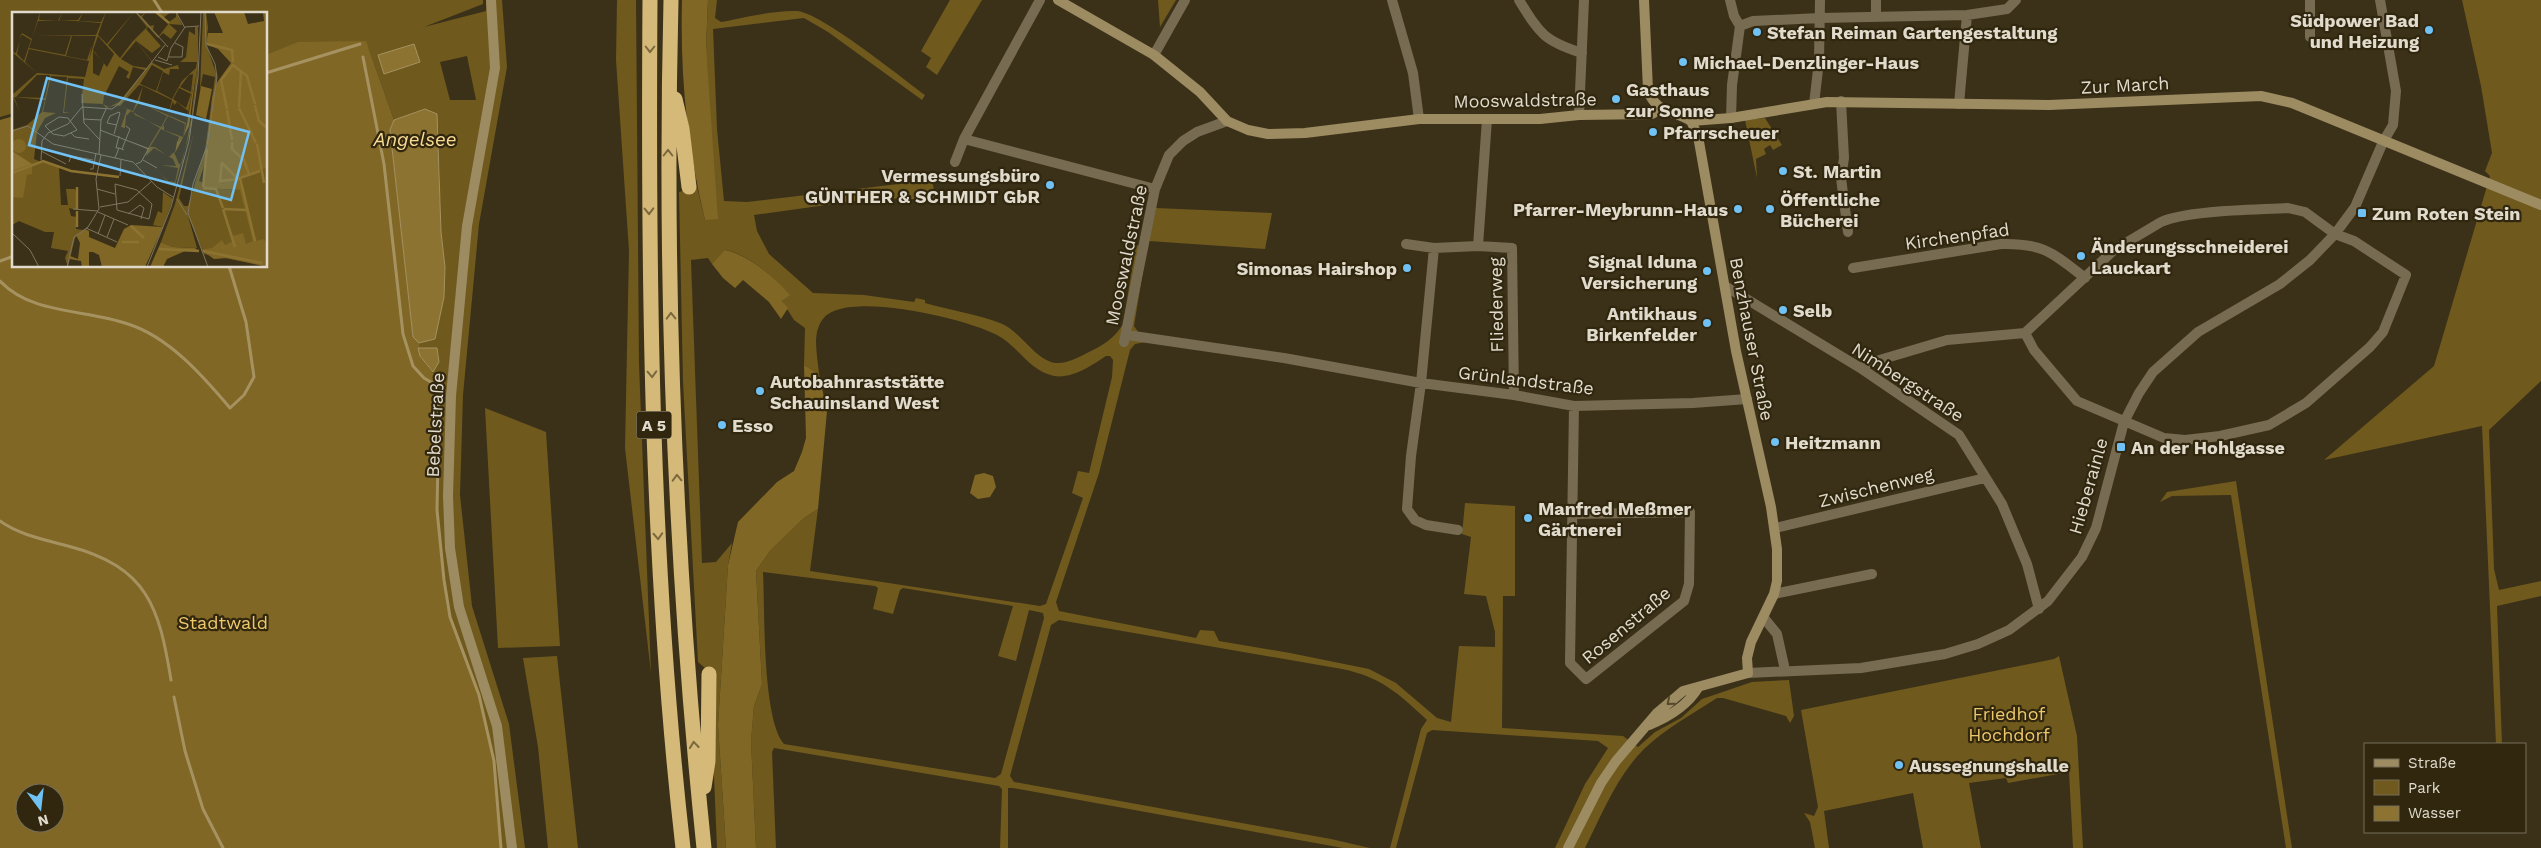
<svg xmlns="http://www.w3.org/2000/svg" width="2541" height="848" viewBox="0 0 2541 848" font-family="'Work Sans',sans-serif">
<rect width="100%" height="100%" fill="#3b3119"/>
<path fill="#6f591d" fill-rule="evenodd" d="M0 0H483V4L424 27 486 11V0H502L507 67 479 224 463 395 460 495 472 606 509 724 525 848H501L494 761 479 695 447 608 436 497 439 408 445 388 433 372 439 362 437 348H418L419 343 435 339 445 267 441 232 438 127 425 109 394 120 368 47 266 67V14H14V113L0 117ZM467 56 476 100H450L440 62Z
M617 0H636L639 364 651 673 625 448 629 251 616 60Z
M708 0H717L715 18 721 22C743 18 774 10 797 11 820 12 902 78 925 95L922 100 828 32 804 18 713 29 717 129 724 201 747 202 932 180 936 200 876 198 754 215 757 231 769 254 813 293 864 295 914 302 916 298 925 300V303C949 310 976 314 1000 323 1024 332 1039 370 1066 362 1073 360 1081 356 1087 353 1102 346 1115 338 1123 324L1136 245 1147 247 1134 326 1139 333 1327 369 1146 342 1135 344 1130 350 1099 473 1056 602 1059 611 1196 638 1200 630 1214 631 1219 641 1290 653 1369 669 1396 683 1437 718 1451 722 1459 646 1495 647V632L1486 596 1464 594 1471 537 1462 534 1465 503 1515 506V596H1503L1502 728 1623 736 1638 747 1655 732 1681 718 1702 699 1752 682 1789 680 1794 716 1790 723 1786 716 1723 698H1717C1692 714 1665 729 1644 749 1617 776 1602 814 1585 848H1555L1585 784 1608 748 1598 741 1432 730 1427 733 1396 848H1390L1421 729 1427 720C1398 693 1381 677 1342 669L1059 620 1051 625 1010 776 1014 782 1331 839 1370 848H1343L1013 788H1008V848H1000L1002 789 999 786 774 748 772 752 776 848H756L751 741 754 706 762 684 756 571 770 551 804 518 818 509 810 571 1040 606 1046 604 1083 498 1072 493 1078 471 1089 473 1112 377 1113 360 1110 356H1106C1092 365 1073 379 1054 376 1029 371 1018 346 997 335 968 319 844 289 823 319 811 334 818 357 819 374L804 365 805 328 794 320 782 301 789 295C776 278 747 254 726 250L712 264 708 258 691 260 702 563 716 562 732 543 728 565 718 725 726 848H717L712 730 713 675 698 662 683 382 679 192 697 187 705 220 706 47ZM763 572 875 586 878 588 873 609 893 614 900 590 903 588 1013 606 998 656 1016 661 1029 610 1043 613 1044 618 1001 774 995 778 784 744C762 718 765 609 763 572Z
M950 0H982L937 75 926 67 931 58 921 51Z
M1158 0H1176L1160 27Z
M2462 0H2541V381L2489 430 2494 569 2499 590 2541 581V596L2497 606 2502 744H2496L2482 426 2324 460 2434 366 2490 176 2485 171 2492 153 2481 86Z
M1765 118 1782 145 1773 150 1770 145 1764 149 1766 154 1756 159 1757 178 1745 120Z
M1156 208 1272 213 1265 249 1149 241Z
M485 408 546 432 560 646 498 648Z
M2236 481 2292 848H2286L2231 495 2172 496 2160 502 2167 492Z
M557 656 578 848H548L538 747 523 658Z
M2059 656 2077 736 2083 848H2073L2069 772 2008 783 2006 778 1969 783 1981 848H1923L1913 793 1824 811 1829 848H1815L1810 822 1804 813 1814 816 1818 807 1801 710 2054 659Z"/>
<path fill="#816725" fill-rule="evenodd" d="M682 0H708L706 47 718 219 705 220C687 144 680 77 682 0Z
M366 41 394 120 390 130 413 337 419 343 420 356 445 388 439 400 436 497 447 608 479 695 494 761 501 848H0V120L14 116V266H266V55L298 42ZM25 793H55V823H25Z
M725 250C747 254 776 278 790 295L782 301 788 308 781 319 769 302 743 280 735 288 723 278 712 264Z
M804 365 819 374 827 411 818 509 804 518 770 551 756 571 762 684 754 706 751 741 756 848H726L718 725 728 565 738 522 777 482 794 471 802 452 806 438Z
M984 473 993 476 996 487 990 497 978 499 970 493 975 475Z"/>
<path fill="#8d7332" stroke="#a69260" d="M414 44 420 62 384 74 378 55Z
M425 109 437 114 441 232 445 267 444 297 435 339 419 343 413 337 390 130 394 120Z
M418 348H437L439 362 433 372 420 356Z"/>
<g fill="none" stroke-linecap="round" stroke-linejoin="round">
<path stroke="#a69260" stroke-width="3" d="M154 0 163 14
M363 57 384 164 403 334 413 366 424 378 436 385 439 408 437 510 444 580 450 617 479 695 494 761 501 848
M266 73 360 44
M0 261 14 256
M0 281C32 315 86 309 128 324 169 337 203 376 230 408L244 395 254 377 246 322 229 266
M0 521C19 535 46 540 68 546 148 567 159 607 171 680
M174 697 185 751 203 809 223 848"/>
<path stroke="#776c52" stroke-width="10" d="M1392 0 1413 73 1419 119
M1519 0C1540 34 1544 41 1582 53
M1730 0 1734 16 1740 26 1732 85 1731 118
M1876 0V17
M2310 0V37
M1740 26 1753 21 1820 18 1967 15 2007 9 2016 0
M1154 55 1185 0
M1841 101 1844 158 1841 178 1848 232
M1814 104 1819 61 1820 0
M1959 104 1967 15
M1579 115 1584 0
M964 139 1155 189
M955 162 964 139 1040 0
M2288 208 2305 212 2335 234 2354 241 2406 275 2383 332 2370 347 2306 403 2269 425 2220 436 2185 440 2164 438 2077 401 2034 350 2025 333 2114 250 2161 222C2188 210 2256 210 2288 208Z
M1406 244 1434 248 1478 246 1487 119
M1478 246 1512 248 1514 395
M1434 248 1421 383 1411 456 1407 509 1415 520 1426 525 1458 530
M1853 268 2001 244C2044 243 2053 253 2085 278
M1725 286 1862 369 1959 435 2002 504 2027 564 2039 609
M1127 335 1284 358 1421 383 1514 395 1574 406 1693 403 1747 399
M1124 342 1155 189 1169 155 1183 141 1197 132 1227 121
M1862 369 1866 364 1947 340 2025 333
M1573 514 1690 512 1689 584 1684 601 1586 679 1570 663 1574 406
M1775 528 1985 478
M1774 594 1872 574
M1764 618 1777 634 1785 670
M1748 673 1861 668 1945 654 1978 644 2009 630 2048 601 2082 557 2096 528 2124 422 2139 393 2153 372 2198 332 2280 284 2310 260 2335 234 2355 207 2383 142 2393 125 2396 91 2380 0"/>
<path stroke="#9d8b62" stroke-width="10" d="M491 0 495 68 467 226 451 396 448 496 450 548 459 607 497 726 512 848
M1058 0 1154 55 1200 92 1227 121 1248 130 1268 134 1305 133 1419 119H1540L1579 115 1652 114 1660 109
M1691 121 1731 118 1827 102 2049 105 2261 96 2292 103 2541 205
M1649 725C1669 717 1687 706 1698 688
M1568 848 1601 783 1616 761 1657 713 1683 691 1748 673 1747 658 1751 642 1774 594 1777 581V549L1771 507 1736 351 1698 136 1691 121C1674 110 1655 113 1648 90L1644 0"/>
<path stroke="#d5b978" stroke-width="15" d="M650 0C648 283 651 567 683 848
M671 0C664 283 675 567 704 848
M675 99 682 129 689 187
M704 787 708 761 709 674"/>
</g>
<defs><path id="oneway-chevron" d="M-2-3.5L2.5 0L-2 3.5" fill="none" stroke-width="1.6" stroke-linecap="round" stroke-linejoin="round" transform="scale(1.25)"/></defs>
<g stroke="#7b693e">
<use href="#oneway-chevron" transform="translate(650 49) rotate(90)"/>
<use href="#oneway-chevron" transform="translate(668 153) rotate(-90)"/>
<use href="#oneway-chevron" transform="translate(649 211) rotate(89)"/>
<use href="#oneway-chevron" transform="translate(671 316) rotate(-91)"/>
<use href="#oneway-chevron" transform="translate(652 374) rotate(88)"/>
<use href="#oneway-chevron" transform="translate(677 478) rotate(-92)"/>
<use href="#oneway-chevron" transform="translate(658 536) rotate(87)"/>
<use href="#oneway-chevron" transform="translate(694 745) rotate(-96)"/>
</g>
<use stroke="#574a2c" href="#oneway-chevron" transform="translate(1670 702) rotate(140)"/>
<g fill="#70c1f4" stroke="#31270f" stroke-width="2">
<circle cx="2429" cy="30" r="5"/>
<circle cx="1757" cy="32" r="5"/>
<circle cx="1683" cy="62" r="5"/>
<circle cx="1616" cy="99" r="5"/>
<circle cx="1653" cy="132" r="5"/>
<circle cx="1783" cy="171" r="5"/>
<circle cx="1050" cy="185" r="5"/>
<circle cx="1738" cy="209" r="5"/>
<circle cx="1770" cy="209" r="5"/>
<rect x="2357" y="208" width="10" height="10" rx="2.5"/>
<circle cx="2081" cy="256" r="5"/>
<circle cx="1407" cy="268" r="5"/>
<circle cx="1707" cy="271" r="5"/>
<circle cx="1783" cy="310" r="5"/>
<circle cx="1707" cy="323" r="5"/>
<circle cx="760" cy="391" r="5"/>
<circle cx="722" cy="425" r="5"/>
<circle cx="1775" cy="442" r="5"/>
<rect x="2116" y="442" width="10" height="10" rx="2.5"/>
<circle cx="1528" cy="518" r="5"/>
<circle cx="1899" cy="765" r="5"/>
</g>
<g text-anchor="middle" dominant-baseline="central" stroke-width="4.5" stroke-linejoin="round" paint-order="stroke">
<rect fill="#31270f" stroke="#aca594" stroke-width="1" x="636.5" y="411.5" width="35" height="27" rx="4"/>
<g font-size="16" font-weight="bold" fill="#e1dbcd">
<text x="654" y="425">A 5</text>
</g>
<g font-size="18" font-weight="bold" fill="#e1dbcd" stroke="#31270f" text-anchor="start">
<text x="2419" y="20" text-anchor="end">Südpower Bad<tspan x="2419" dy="21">und Heizung</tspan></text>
<text x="1767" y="32">Stefan Reiman Gartengestaltung</text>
<text x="1693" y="62">Michael-Denzlinger-Haus</text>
<text x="1626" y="89">Gasthaus<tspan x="1626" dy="21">zur Sonne</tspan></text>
<text x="1663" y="132">Pfarrscheuer</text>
<text x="1793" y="171">St. Martin</text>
<text x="1040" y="175" text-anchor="end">Vermessungsbüro<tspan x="1040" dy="21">GÜNTHER &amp; SCHMIDT GbR</tspan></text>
<text x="1780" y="199">Öffentliche<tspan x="1780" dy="21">Bücherei</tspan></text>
<text x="1728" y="209" text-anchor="end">Pfarrer-Meybrunn-Haus</text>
<text x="2372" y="213">Zum Roten Stein</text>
<text x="2091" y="246">Änderungsschneiderei<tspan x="2091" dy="21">Lauckart</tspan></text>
<text x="1697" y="261" text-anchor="end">Signal Iduna<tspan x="1697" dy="21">Versicherung</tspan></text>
<text x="1397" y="268" text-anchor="end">Simonas Hairshop</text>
<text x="1793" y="310">Selb</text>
<text x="1697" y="313" text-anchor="end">Antikhaus<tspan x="1697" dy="21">Birkenfelder</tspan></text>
<text x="770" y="381">Autobahnraststätte<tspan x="770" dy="21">Schauinsland West</tspan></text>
<text x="732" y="425">Esso</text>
<text x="1785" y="442">Heitzmann</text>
<text x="2131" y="447">An der Hohlgasse</text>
<text x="1538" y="508">Manfred Meßmer<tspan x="1538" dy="21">Gärtnerei</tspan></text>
<text x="1909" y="765">Aussegnungshalle</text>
</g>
<g font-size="18" fill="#e1dbcd" stroke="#31270f">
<text transform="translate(2125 85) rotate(-3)">Zur March</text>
<text transform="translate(1525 100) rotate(-1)">Mooswaldstraße</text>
<text transform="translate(1957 236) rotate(-8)">Kirchenpfad</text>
<text transform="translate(1126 255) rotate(-78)">Mooswaldstraße</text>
<text transform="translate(1496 305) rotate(-91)">Fliederweg</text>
<text transform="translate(1752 339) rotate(79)">Benzhauser Straße</text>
<text transform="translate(1526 380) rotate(7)">Grünlandstraße</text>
<text transform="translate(1908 382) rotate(33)">Nimbergstraße</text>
<text transform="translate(435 425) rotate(-87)">Bebelstraße</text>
<text transform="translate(2088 486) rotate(-74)">Hieberainle</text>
<text transform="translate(1876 487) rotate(-14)">Zwischenweg</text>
<text transform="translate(1626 625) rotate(-40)">Rosenstraße</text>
</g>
<g font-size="18" fill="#edc86b" stroke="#31270f">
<text x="223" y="622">Stadtwald</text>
<text x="2009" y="713">Friedhof<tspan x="2009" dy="21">Hochdorf</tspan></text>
</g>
<g font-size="19" font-style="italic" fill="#f9dc94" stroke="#31270f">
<text x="415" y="139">Angelsee</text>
</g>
</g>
<g transform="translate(12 12)">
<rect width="255" height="255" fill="#3b3119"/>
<path d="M28 0 27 8 46 9 50 0 47 9 66 8 71 0 67 9 89 10 94 0 86 23 95 32 122 0 96 33 108 46 121 29 135 15 123 0 129 4 134 0 130 5 138 14 142 13 141 18 147 24 157 11 144 0H159L151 6 157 10 164 5V0L170 13 157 12 165 19 159 27 151 21 146 26 136 15 134 17 149 34 140 41 123 28 141 51 152 57 166 53 167 57H158L157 63 151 60 145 79 160 87 170 69 184 56 185 50H168L174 45 177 19 183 23V15H186V51L188 15 185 70 178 120 162 176V171L155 169 147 160 156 169 163 170 166 156 149 153 164 154 161 147 142 136 134 144 135 137 118 129 136 136 148 116 119 99 114 104 113 116 109 115 115 97 105 93 94 96 91 92 69 91 72 67 56 66 52 100 58 101H51L55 65 39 64 31 100 44 101 33 106 25 120 22 147 27 149 21 152 31 149 47 155 49 193H56L54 177H63L66 184 65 198 57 196 59 204 65 205 64 217 71 218 63 226 56 255 53 246 56 239 39 236 42 220H33L7 209 0 213V118L15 113 30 100 33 88 2 85 8 100 0 83 25 61 0 40 4 41 10 21 20 27ZM26 9H64L89 11 84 23 21 24ZM9 22 19 28 12 49 5 42ZM59 24 53 43 17 36 21 24ZM60 24H84L77 48 80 33 75 48 54 44ZM86 24 102 42 95 55 81 38ZM124 29 140 49 135 56 121 54 109 47ZM17 37 77 49 73 65 25 61 13 50ZM81 39 92 51 87 64 81 61ZM140 53 151 59 144 79 128 72ZM107 54 117 60 114 65 117 67 121 55 133 58 107 90 97 95 91 92 92 84ZM185 56 179 108 170 152H167L162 140 157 145 143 135H138L149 117 167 125 165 130 171 126ZM181 62 179 80 168 75 177 63ZM25 63H38L33 86 4 85ZM127 73 131 74 121 99 108 94ZM131 74 160 88 156 103 127 90ZM167 76 179 82 174 96 161 87ZM161 89 162 93 165 90 176 99 174 111 156 103ZM127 90 155 104 149 115 123 103 121 100ZM156 104 173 112 171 125 152 118V113L149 117ZM191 0H194L196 16 194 32 205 64 193 151 187 169 190 170 191 176 228 178 226 166 255 156V250L244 252 192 242 176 204 185 236 161 235 149 230 163 192 182 120 167 186 172 194H176L193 138 203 65 191 62 188 78ZM151 180 161 187 151 215 141 213 146 199 150 201Z" fill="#6f591d" fill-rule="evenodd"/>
<path d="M202 0H232L236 12 252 9 251 0H255V156L227 167 243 229 252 227 255 233V255L215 246 202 247 189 238 200 236 210 228 213 233 221 229 220 224 231 221 234 232 241 229 228 178 191 176 200 86 204 72 219 51 206 37 194 32 196 21H211ZM186 46 177 114 163 141 165 130 171 126 175 112ZM189 74 200 77 194 107 184 103ZM0 134a7 7 0 1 1 14 0a7 7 0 1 1-14 0ZM20 152V162L15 163 11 186 0 185V159ZM119 213 151 215 133 255H90L87 243 81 240H77V255H70L69 249 58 247V244L66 247 68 231 64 223 73 217 77 219V225L103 236 112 217ZM149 230 161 235 183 236 187 239H173L155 247 151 255H138Z" fill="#816725"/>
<path d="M0 139 20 152 0 159Z" fill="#8d7332"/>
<path fill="none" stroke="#8d7332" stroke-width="2.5" d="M144 0 157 11M195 32 220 38 221 50M243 93 247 109 255 116M227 95 229 58M227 96 244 131M215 97 209 68 221 53 235 64 243 92M215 98 220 128M220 130V137L232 148 237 162M245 132 252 171M210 150 208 169 227 167M210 151 226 167M0 161 31 149 59 159 107 165M65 175V197M191 175 195 137M191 176 204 177 211 196M211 197 223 235M212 197 234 198M119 214 132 226M65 215V199M243 229 228 166 248 159M110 230H127M147 237 187 239M191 239 250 251"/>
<path fill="none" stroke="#7d7561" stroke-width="1" d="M124 0 156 35M164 0 173 16M193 0 194 33 203 52 205 65 195 134 181 172 176 201 196 255M159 36 173 15 187 14M146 45 155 49 159 36M157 45H170L171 35 163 31M143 48 160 53M70 82 72 111 88 128M47 105 56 106 65 118 52 124 41 122 33 114ZM71 107 89 108M88 118 137 137M0 119 16 114 41 132 121 150 145 175 161 185M59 121 63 125 77 127M102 122 108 101 107 100 98 104 95 111 105 113M107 136H104L107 124M110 137 118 117 114 114M29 139 54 152M87 142 89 108 94 97M103 146 107 136 112 138M29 148 30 129 36 121 56 112 70 95 100 97 107 92 153 33M131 148 145 156M57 150 59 144 81 148M124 152 129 150 137 136M78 157H81L84 141M108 164 109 148M103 172 125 178 140 192 137 207 105 198ZM85 177 103 182M165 187 175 203M88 195 116 190 140 169M61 197 86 199M86 200 116 213M116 202 128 193 132 196 129 207M74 216 105 230M0 221 18 238 27 255M86 222 93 203M95 225 102 207M55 255 62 225 76 215 87 197 84 167 89 143M135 255 159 195 177 129 186 65 189 0"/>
<path fill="#70c1f4" fill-opacity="0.15" stroke="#70c1f4" stroke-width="2.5" d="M35 66 237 120 219 188 17 133Z"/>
<rect width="255" height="255" fill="none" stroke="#e1dbcd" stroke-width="2.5"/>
</g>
<rect x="2364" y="743" width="162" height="90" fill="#31270f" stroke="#776f5b"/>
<rect x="2374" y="759" width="25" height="8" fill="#9d8b62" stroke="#776f5b"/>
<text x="2408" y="768" font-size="15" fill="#e1dbcd">Straße</text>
<rect x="2374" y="780" width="25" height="15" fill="#6f591d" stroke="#776f5b"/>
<text x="2408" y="793" font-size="15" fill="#e1dbcd">Park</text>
<rect x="2374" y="806" width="25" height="15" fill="#8d7332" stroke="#776f5b"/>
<text x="2408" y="818" font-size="15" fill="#e1dbcd">Wasser</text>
<g transform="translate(40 808) rotate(165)"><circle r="24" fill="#31270f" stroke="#776f5b"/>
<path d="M0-4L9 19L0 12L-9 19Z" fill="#70c1f4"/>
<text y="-8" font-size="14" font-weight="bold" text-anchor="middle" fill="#e1dbcd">N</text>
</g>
</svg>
